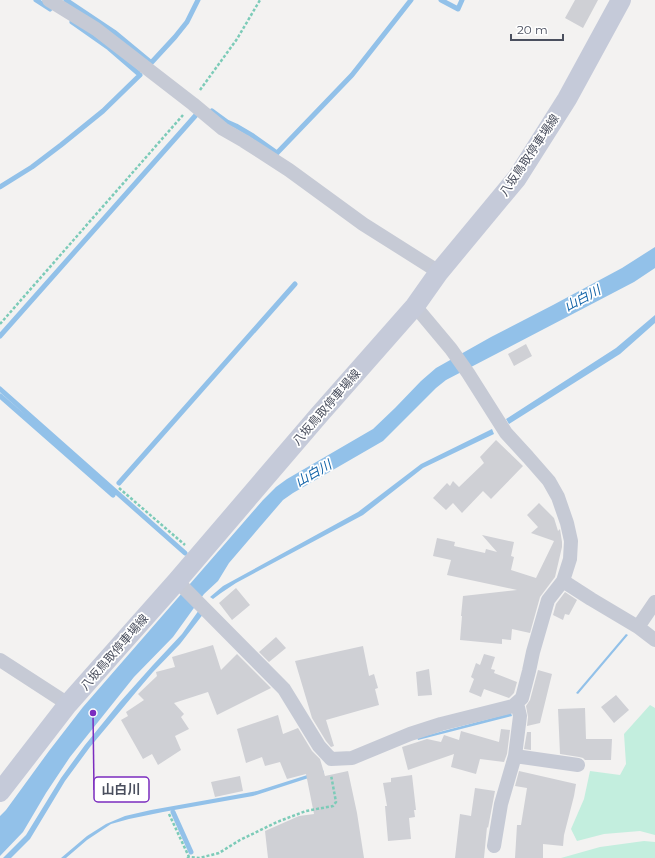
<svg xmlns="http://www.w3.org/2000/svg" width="655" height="858" viewBox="0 0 655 858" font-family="Montserrat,'Noto Sans JP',sans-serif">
<rect width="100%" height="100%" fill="#f3f2f1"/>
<path fill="#c3eede" d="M650 705 655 708V835L640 831 604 834 577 841 571 829 584 799 590 771 620 775 626 764 624 734Z
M644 841 655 842V858H561L600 847Z"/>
<path fill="#92c1e9" d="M655 247V268L634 282 446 380 436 388 383 441 293 493 283 500 229 563 218 581 204 594 173 637 134 677 70 757 46 793 23 832 0 856V816L6 810 49 751 83 707 263 500 276 487 287 479 373 429 395 408 421 381 436 368 491 337 553 305 622 268Z
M655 315V323L620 354 509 424 506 419 616 348Z
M492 429 494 434 423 468 363 515 236 583 221 593 213 599 210 597 223 586 358 512 421 464Z
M199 610 204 613 180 644 153 672 136 692 90 747 65 781 30 839 11 858H3L26 835 61 778 85 745 120 702 153 665 182 634Z
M626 634 628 635 578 694 576 693Z
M511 713 512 716 418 740 417 738Z
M323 770 324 773 253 796 163 812 129 819 111 824 87 840 66 858H61L87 836 106 824 125 816 151 810 257 791Z"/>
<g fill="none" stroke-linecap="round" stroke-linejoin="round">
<path stroke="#92c1e9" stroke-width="5" d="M36 0 50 9
M66 0 114 32 149 61
M441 0 458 9 462 0
M72 22 109 48 138 73
M151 63 175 37 187 22 198 0
M212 111 227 122 236 126 253 136 277 153 352 75 411 0
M0 187 32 167 61 145 103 111 140 75
M0 336 196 115
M0 389 185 553
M0 396 113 495
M119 483 295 284
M173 812 191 852"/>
</g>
<path fill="#cfd0d5" d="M575 0H598L583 28 565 18Z
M526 344 532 356 514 366 508 354Z
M496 440 523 466 491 499 483 491 462 513 453 503 446 510 433 498 447 483 450 486 453 481 459 487 484 463 480 457Z
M539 503 554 518 558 531 560 529 562 542V547L555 577 540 597 530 633 512 629 511 640 502 639V644L460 640 462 616H461L463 596 517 590 447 575 451 560 433 556 437 538 455 542 454 546 485 553 486 549 497 552 482 535 514 542 511 556 514 557 511 570 536 578 554 541 531 533 538 527 527 515Z
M236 588 250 605 232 620 219 603Z
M565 592 577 600 569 615 565 614 563 620 553 615 556 604Z
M276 637 286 648 269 662 259 652Z
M213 645 221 670 237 654 271 688 217 715 208 692 174 703 184 714 181 717 189 729 175 736 181 750 158 765 152 754 143 759 121 720 128 716 126 712 144 700 138 694 157 676 156 672 175 667 172 657Z
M363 646 369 676 374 674 378 688 375 689 379 705 326 720 334 746 331 747 326 741 312 718 295 661Z
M484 654 495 657 491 669 495 670 494 673 517 682 514 693 509 698 484 689 481 697 469 692 474 679 471 677 476 663 480 665Z
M429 669 432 695 418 696 416 672Z
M538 670 552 674 540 723 527 726 528 717 526 706 530 700Z
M616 695 629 710 614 723 601 707Z
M585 708 586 739H612L611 760H585L583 758 579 757 560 754 558 709Z
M278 715 283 734 298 728 312 751 320 759 325 776 348 771 357 813 364 858H268L265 831 299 816 314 814 306 774 287 779 280 762 265 766 262 757 246 763 237 729Z
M501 729 510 730 507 754 504 762 480 759 476 774 451 767 454 754 408 770 402 747 427 739 441 742 444 735 459 740 461 731 499 742Z
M527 732H531V750L524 749Z
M519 771 576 784 574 796 564 835 563 846 543 844V858H515L517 825H521L527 788 515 786Z
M412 775 416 810H414L415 817 409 818 411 839 388 841 385 806H387L383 783 391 782V778Z
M240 776 243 791 215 797 211 782Z
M475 788 495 791 488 828 487 827 484 858H455L460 814 471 816Z"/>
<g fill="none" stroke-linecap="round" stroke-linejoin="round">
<path stroke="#7ccbb8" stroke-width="2.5" stroke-dasharray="3 2" stroke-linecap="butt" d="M200 90 237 39 260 0
M0 324 183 115
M119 488 185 545
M169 814 189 857
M187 858 189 857 199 858 219 853 240 840 277 822 306 811 333 806 336 802 331 775"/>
<path stroke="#c6cad5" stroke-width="14" d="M49 0 96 29 193 104 223 129 244 141 289 170 363 224 439 272
M177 581 284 689 319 746 331 759 352 758 410 734 441 724 513 706 522 698 529 671 533 652 548 600 563 581 570 559 571 541 567 523 558 497 549 481 528 457 506 433 468 373 451 349 415 306
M563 581 591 599 638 627 655 640
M638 627 655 602
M0 660 68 704
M515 756 578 765
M494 846 501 804 515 756 520 716 517 703"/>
<path stroke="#c5cad9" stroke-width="20" d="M0 792 68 704 177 581 319 415 415 306 439 272 517 178 567 99 621 0"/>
</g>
<g text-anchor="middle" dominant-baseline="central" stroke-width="3.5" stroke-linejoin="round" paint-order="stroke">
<g font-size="12" fill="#4a4f5e" stroke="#fff">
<text transform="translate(529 155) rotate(-56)">八坂鳥取停車場線</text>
<text transform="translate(326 407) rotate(-49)">八坂鳥取停車場線</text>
<text transform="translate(114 652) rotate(-49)">八坂鳥取停車場線</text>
</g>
<g font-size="13" font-style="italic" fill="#1364a8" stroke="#fff">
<text transform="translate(582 298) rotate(-28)">山白川</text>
<text transform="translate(313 473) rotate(-30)">山白川</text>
</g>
</g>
<path fill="none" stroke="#7b2cbf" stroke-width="1.5" d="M93 713L94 790"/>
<circle fill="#7b2cbf" stroke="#fff" stroke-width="1.5" cx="93" cy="713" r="4"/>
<rect fill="#fff" stroke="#7b2cbf" stroke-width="1.5" x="94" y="777" width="55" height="25" rx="4"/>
<g font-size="13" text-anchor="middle" font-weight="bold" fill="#4a4f5e">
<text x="121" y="794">山白川</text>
</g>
<path d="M511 34v6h52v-6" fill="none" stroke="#4a4f5e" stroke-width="2"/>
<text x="517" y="34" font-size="12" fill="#4a4f5e" stroke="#ffffff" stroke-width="3" paint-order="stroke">20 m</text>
</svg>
